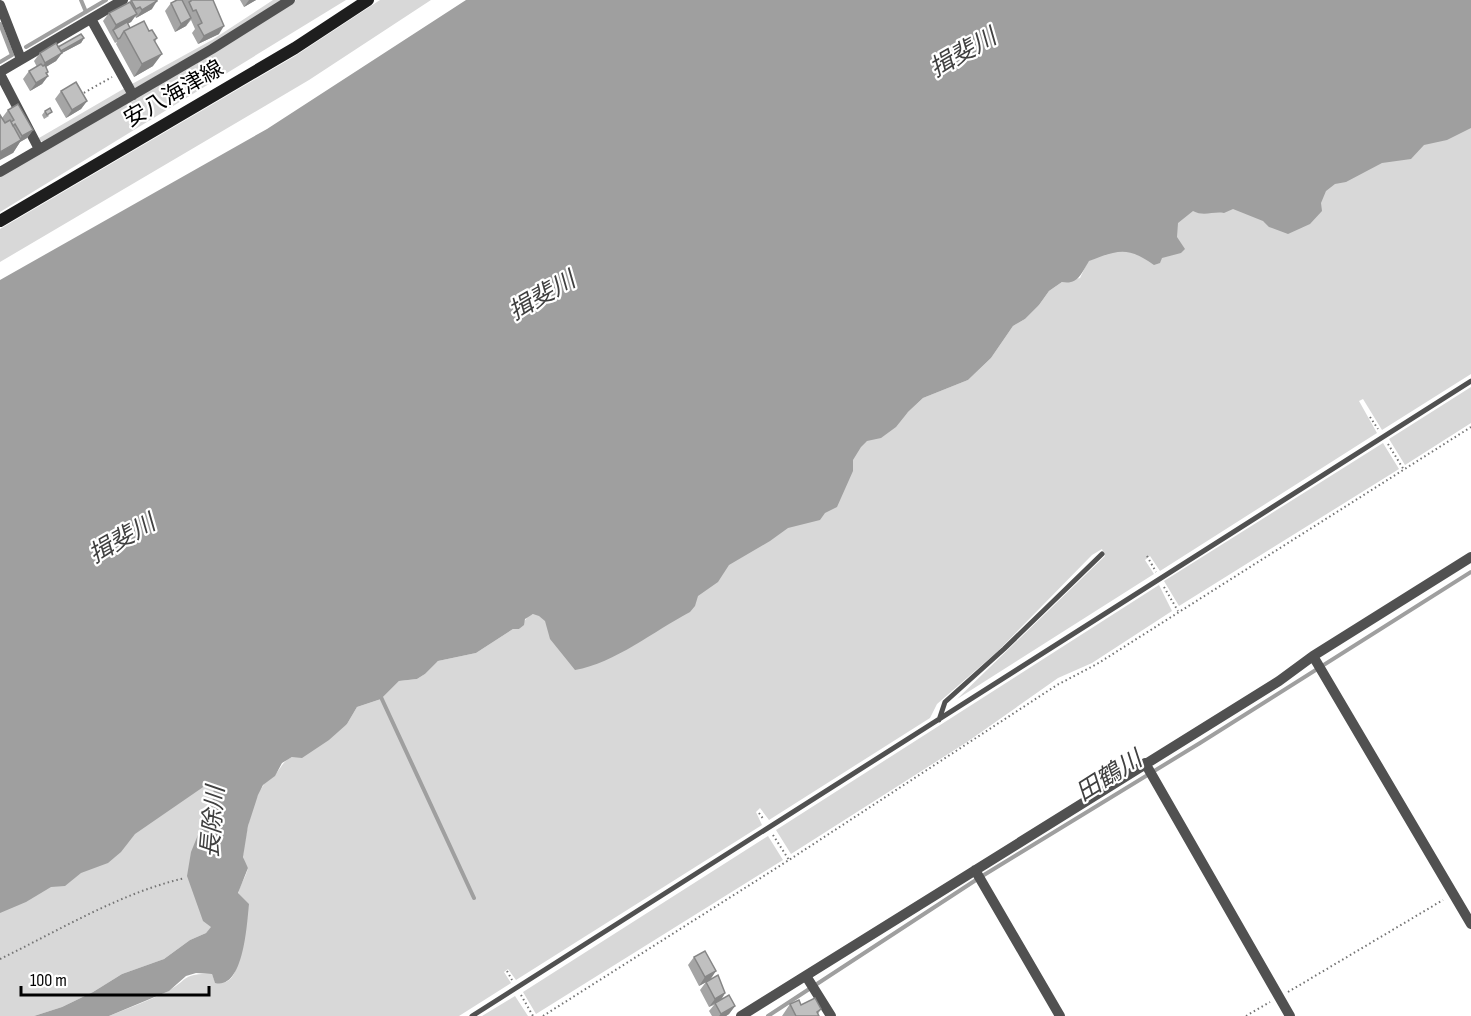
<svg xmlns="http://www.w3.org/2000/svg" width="1471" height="1016" viewBox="0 0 1471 1016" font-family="'Sofia Sans Condensed','Noto Sans JP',sans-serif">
<rect width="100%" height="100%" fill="#fff"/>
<path fill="#d8d8d8" d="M273 0H283L213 44 135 88 132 84 212 40Z
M296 0H346L0 212V176Z
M380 0H431L309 80 0 262V229L295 56Z
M125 88 128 93 44 142 40 141 39 138Z
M1471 123V374L1382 430 1363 399 1359 401 1377 433 1160 571 1150 556 1145 560 1154 574 957 699 1105 556 1102 549 1092 555 998 651 937 704 930 718 769 820 760 808 756 812 762 825 516 980 508 969 504 972 511 983 459 1016H109C128 1008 148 1001 166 992 189 980 181 973 212 974L215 982C251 992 235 913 238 895 239 886 246 877 248 868 246 864 243 860 243 855 245 837 252 801 263 786 265 782 270 780 273 777 282 768 283 758 297 756L347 724 357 707 381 699 399 681 417 679 425 674 438 661 476 653 513 629H519L528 616 603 589 908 412 923 398 968 380 991 358 1013 326 1025 319 1039 305 1049 291 1062 282 1080 278 1088 261 1168 217Z
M1471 387V423L1405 465 1389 439Z
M1383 443 1399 469 1179 606 1164 581Z
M1159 585 1172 611 1092 663 1058 678 967 742 791 854 776 830Z
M228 767 212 927 206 933 190 940 164 959 122 974 93 992 62 1007 34 1016H0V898Z
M768 836 783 860 536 1014 523 992Z
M515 996 528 1016H482Z"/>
<path fill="#9f9f9f" d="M466 0H1471V128L1447 140 1424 145 1411 159 1382 163 1346 182 1335 184 1326 191 1321 203 1322 211 1310 224 1288 234 1269 227 1263 221 1233 209 1224 213C1213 211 1204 217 1193 211L1178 223 1177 237 1185 249 1181 253 1162 258 1160 263 1154 265C1127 246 1118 250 1089 261 1081 274 1078 285 1062 282L1049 291 1039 305 1025 319 1013 326 991 358 968 380 923 398 908 412 896 427 881 438 867 441 861 447 853 460V471L837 507 825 513 820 520 788 528 770 541 729 565 718 582 698 596 695 606 690 612C654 631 615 663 575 670L550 639 545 621 539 616 533 614 525 619 524 625 519 629H513L476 653 438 661 425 674 417 679 399 681 381 699 357 707 347 724 329 740 302 758 292 757 282 763 275 776 263 785 258 795 248 826 243 857 248 868 238 893 249 904C247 923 244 990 215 983L212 974 196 973 186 976 169 991 109 1016H34L62 1007 93 992 122 974 164 959 190 940 206 933 211 927 203 921 187 876 191 852 213 798 214 785 209 783 135 834 121 852 108 863 81 873 65 886 51 887 26 902 0 913V280L267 129Z"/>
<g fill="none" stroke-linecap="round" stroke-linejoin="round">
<path stroke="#9f9f9f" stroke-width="4" d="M81 0 86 12
M0 24 12 55 0 62
M26 47 106 0
M380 695 474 898
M768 1016 979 878 1200 743 1471 572"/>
<path stroke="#737373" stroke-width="2" stroke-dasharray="1.5 3" stroke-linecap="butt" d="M80 95 112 77
M1370 417 1378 429
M1388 444 1404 470
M1147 556 1156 572
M1164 587 1178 611
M759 813 764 820
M773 835 789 860
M0 959C60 930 120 893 185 878
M507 971 512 980
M1288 992 1443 900
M521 995 533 1016
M543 1016 789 860 1057 685 1097 664 1471 427
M1246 1016 1270 1002"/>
<path stroke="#515151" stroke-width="5" d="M939 720 945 702 1004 649 1102 554
M472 1016 1471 381"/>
<path stroke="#515151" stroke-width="10" d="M0 5 21 59
M91 19 133 95
M0 72 123 0
M0 74 39 149
M0 172 212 49 290 0
M1313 656 1471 924
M1145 763 1290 1016
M975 870 1060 1016
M806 976 831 1016
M741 1016 1279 681 1313 656 1471 557"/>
<path stroke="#1e1e1e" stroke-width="12" d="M0 221 295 48 368 0"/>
</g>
<path fill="#a5a5a5" d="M131 0 152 9 136 18 135 16 131 22 127 24 130 28 149 31 157 38 155 42 153 66 134 77 116 44 117 42 115 43 110 34 111 33 110 34 103 21 109 13 130 2Z
M177 0H214L213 2 219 34 198 44 192 33 195 29 191 20 186 26 175 32 165 11 171 3Z
M240 0H256L244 7Z
M84 38 81 43 62 53 56 61 46 67 48 72 47 74 48 76 42 84 30 91 23 79 29 71 37 67 34 61 40 53Z
M61 91 87 101 81 109 66 118 55 99Z
M8 110 33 130 27 138 20 142 13 153 2 118Z
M45 111 49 116 44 119 42 115Z
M694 957 710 979 725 993 721 1000 735 1006 729 1014 726 1016H712L709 1011 714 1005 709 1007 700 990 706 982 699 986 688 965Z
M790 1004 801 1005 821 1009 818 1014 819 1016H782Z"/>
<path fill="#868686" d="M249 0H256L244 7Z
M157 1 152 9 136 18 142 10Z
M137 14 131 22 114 31 113 30 110 34 116 25Z
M191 18 186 26 175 32 181 24Z
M224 26 219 34 198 44 204 36Z
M84 38 81 43 62 53 56 61 39 71 45 63 61 52Z
M162 54 153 66 134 77 142 64Z
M48 72 44 78 48 76 42 84 30 91 36 83Z
M87 101 81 109 66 118 72 110Z
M33 130 27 138 20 142 13 153 0 160V152L18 142 22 136Z
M716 971 710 980 699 986 705 977Z
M725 993 720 1001 715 1003 709 1007 715 999Z
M735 1006 729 1014 726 1016H719L721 1014Z"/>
<path fill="#c0c0c0" stroke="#868686" stroke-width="1.5" d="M131 0H157V1L142 10 140 7 136 9Z
M177 0H182L191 18 181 24 171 3Z
M191 0H213L224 26 204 36 198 25 202 23 196 10 193 11 189 2 191 1Z
M130 2 137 14 116 25 109 13Z
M144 21 149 31 152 30 157 38 154 40 162 54 142 64 124 31Z
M127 22 130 28 124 31 120 38 118 39 113 30Z
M81 34 84 38 61 51 58 47Z
M56 43 62 53 45 63 40 53Z
M41 64 43 66 45 65 48 72 46 73 48 76 36 83 29 71Z
M76 82 87 101 72 110 61 91Z
M18 104 33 130 22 136 15 124 13 126 11 122 14 120 8 110Z
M50 108 52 112 47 115 45 111Z
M0 115 5 123 10 120 21 140 0 152Z
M705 951 716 971 705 977 694 957Z
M718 975 725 993 715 999 706 982Z
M729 995 735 1006 721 1014 715 1003Z
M815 998 821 1009 817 1012 819 1016H796L790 1004 799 1000 801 1005Z"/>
<g text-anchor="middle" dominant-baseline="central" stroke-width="4.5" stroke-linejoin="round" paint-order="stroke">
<g font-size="22" fill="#000" stroke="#fff">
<text transform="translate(174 94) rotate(-30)">安八海津線</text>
</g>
<g font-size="24" font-style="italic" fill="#404040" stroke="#fff">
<text transform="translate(963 53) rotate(-30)">揖斐川</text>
<text transform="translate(542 296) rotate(-30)">揖斐川</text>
<text transform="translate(122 539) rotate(-30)">揖斐川</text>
<text transform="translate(1109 776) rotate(-32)">田鶴川</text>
<text transform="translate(213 822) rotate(-85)">長除川</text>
</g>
</g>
<path d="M21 986v9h188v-9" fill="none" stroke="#000000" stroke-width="3"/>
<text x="30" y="986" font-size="18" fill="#000000" stroke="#ffffff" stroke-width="4.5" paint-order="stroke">100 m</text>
</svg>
